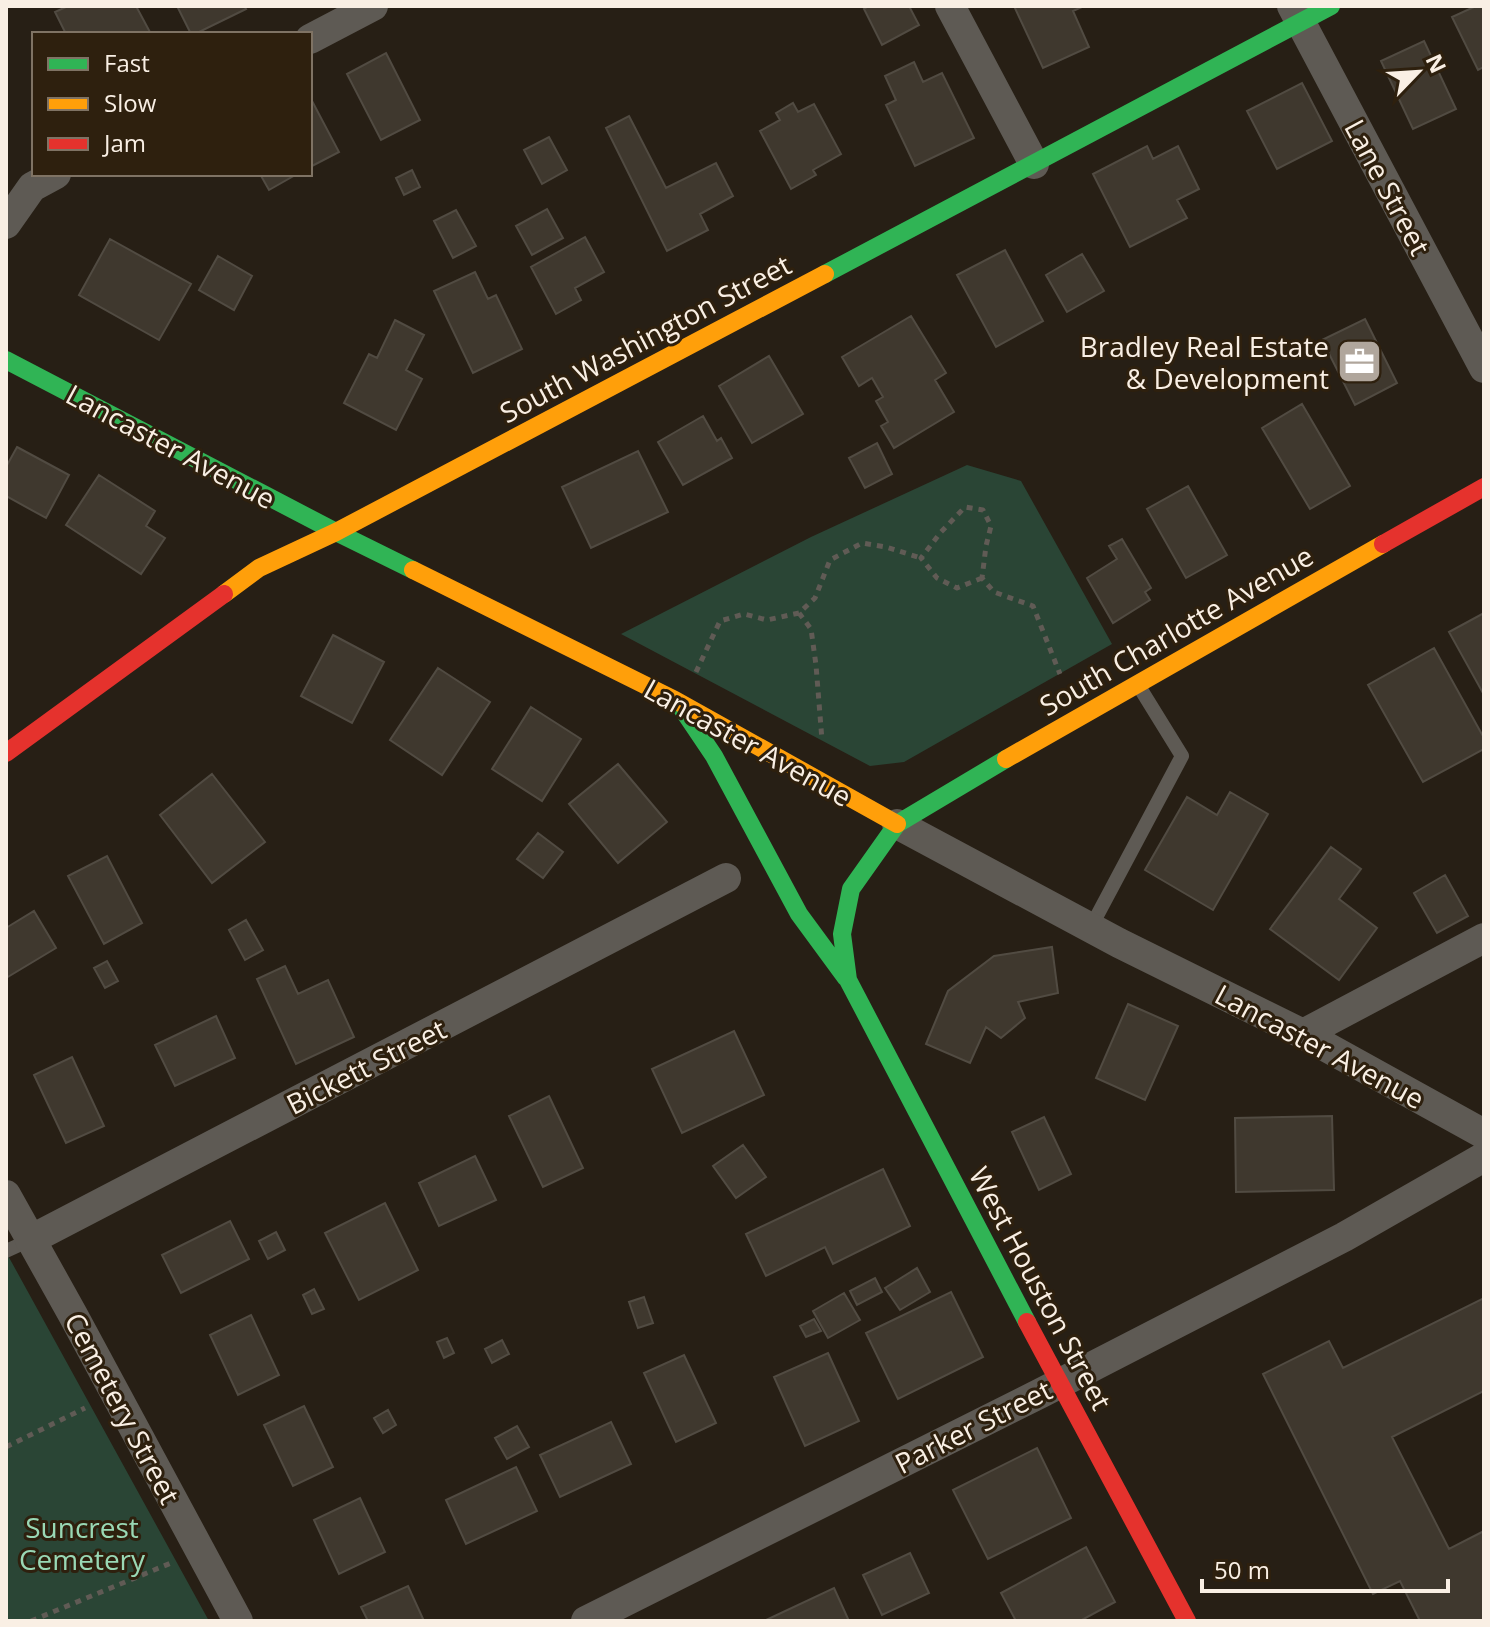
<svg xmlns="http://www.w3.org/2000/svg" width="1490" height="1627" viewBox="0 0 1490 1627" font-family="'Open Sans',sans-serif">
<rect width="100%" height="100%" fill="#271f15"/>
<path fill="#2a4535" d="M967 465 1021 481 1112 644 904 762 870 766 621 634 811 537Z
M6 1252 209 1621H6Z"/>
<path fill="#3f382e" stroke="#514b42" stroke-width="2" d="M68 6H136L151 34H66L55 12Z
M177 6H244L246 9 195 34H191Z
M869 6H909L919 25 882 45 864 9Z
M1014 6H1084L1073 11 1089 47 1043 68Z
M1476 6H1484V67L1478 70 1452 17Z
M1424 41 1456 109 1413 129 1381 61Z
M386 53 420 120 381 140 347 74Z
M914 62 923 82 942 73 974 138 915 166 886 105 896 100 885 76Z
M1302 83 1332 141 1277 169 1247 111Z
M311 99 339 152 310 167V100Z
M793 103 798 112 814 104 841 154 813 170 816 175 791 189 760 131 780 120 776 113Z
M629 116 666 188 716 163 733 196 700 214 708 230 667 251 606 128Z
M549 137 567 170 542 184 524 150Z
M1147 146 1153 159 1178 146 1199 189 1177 200 1187 218 1130 247 1093 174Z
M412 170 420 187 404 195 396 178Z
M260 174H297L269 190Z
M547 209 563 238 532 255 516 226Z
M456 210 476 246 453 258 434 221Z
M585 237 604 272 575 288 581 300 556 314 531 267Z
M110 239 191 284 159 340 79 295Z
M1005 250 1043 321 996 347 957 275Z
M1082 254 1104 291 1067 312 1046 275Z
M218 256 252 276 234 310 199 290Z
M475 272 488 299 496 295 522 349 473 373 434 291Z
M911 316 946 373 935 380 954 412 894 448 881 426 888 422 876 401 883 397 872 378 859 386 842 357Z
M1365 319 1397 383 1355 405 1322 340Z
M395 320 424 335 406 370 422 379 396 430 344 403 369 354 377 358Z
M769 356 803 414 752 443 719 386Z
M1302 404 1350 486 1310 509 1262 428Z
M703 416 717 441 721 438 732 458 683 485 658 442Z
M877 443 892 474 865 488 849 458Z
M17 447 69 475 46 518 6 496V467Z
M638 451 668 512 591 548 562 487Z
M99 475 155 511 146 526 165 538 141 574 66 525Z
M1188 486 1227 555 1186 578 1147 509Z
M1122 539 1151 588 1145 592 1150 600 1113 623 1087 578 1117 559 1109 546Z
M1484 613V695L1449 632Z
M333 635 384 662 352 723 301 696Z
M1434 648 1484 738V749L1423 782 1368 685Z
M438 668 490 702 442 775 390 740Z
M531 707 581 739 542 801 492 769Z
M618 764 667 822 618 863 569 804Z
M212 774 265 842 212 883 160 815Z
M1230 792 1268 814 1213 910 1145 870 1187 797 1217 815Z
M538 833 563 852 543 878 517 859Z
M1331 847 1361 869 1339 899 1377 928 1339 980 1270 929Z
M107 856 142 923 104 944 68 876Z
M1445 875 1468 916 1437 933 1414 893Z
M34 911 56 948 6 978V928Z
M246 920 263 950 245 960 229 930Z
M1052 947 1058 993 1018 1002 1025 1018 1001 1038 986 1027 970 1063 926 1044 948 991 994 956Z
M107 961 118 981 105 988 94 968Z
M285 966 298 994 328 980 354 1037 296 1064 257 979Z
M1128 1004 1178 1026 1145 1100 1096 1078Z
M216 1016 235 1058 175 1086 155 1045Z
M734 1031 764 1095 682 1133 652 1069Z
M72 1057 104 1126 66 1143 34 1075Z
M549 1096 583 1168 543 1187 509 1116Z
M1332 1116 1334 1190 1236 1192 1235 1118Z
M1044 1117 1071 1174 1039 1190 1012 1132Z
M743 1145 766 1177 736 1198 713 1166Z
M475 1156 496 1200 439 1226 419 1183Z
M883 1169 910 1226 833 1264 825 1247 766 1276 746 1234Z
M385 1203 418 1270 359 1300 325 1233Z
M230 1221 249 1259 181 1293 162 1255Z
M276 1232 285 1250 268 1259 259 1241Z
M917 1268 930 1292 900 1310 885 1288Z
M875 1278 882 1292 857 1305 850 1291Z
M314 1289 324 1309 312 1314 303 1295Z
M951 1292 983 1357 898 1399 866 1333Z
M844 1293 860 1320 828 1338 813 1311Z
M644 1297 653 1323 638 1328 629 1302Z
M1484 1298V1391L1392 1437 1449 1549 1484 1531V1621H1420L1400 1581 1373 1594 1263 1374 1329 1341 1343 1368Z
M251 1315 279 1375 238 1395 210 1335Z
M814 1319 821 1331 806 1337 800 1326Z
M447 1338 454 1353 444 1358 437 1342Z
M502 1340 509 1354 492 1363 485 1349Z
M828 1353 859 1421 805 1446 774 1377Z
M684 1355 716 1423 676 1442 644 1373Z
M304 1406 333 1467 293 1486 264 1425Z
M388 1410 396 1425 383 1433 374 1418Z
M611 1422 631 1464 560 1497 540 1455Z
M517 1426 529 1447 507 1459 495 1438Z
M1037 1448 1071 1518 988 1559 953 1490Z
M516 1467 537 1511 466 1544 446 1500Z
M360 1498 385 1552 339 1574 314 1520Z
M1086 1547 1115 1602 1080 1621H1016L1001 1593Z
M910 1553 929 1593 882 1615 863 1575Z
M408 1586 424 1621H368L361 1607Z
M834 1588 849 1621H764Z"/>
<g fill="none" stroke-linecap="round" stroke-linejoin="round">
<path stroke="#605b55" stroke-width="5" stroke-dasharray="6 6" stroke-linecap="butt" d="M982 578 957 588 937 578 921 558 941 532 965 507 983 510 991 526 986 546 982 578 994 592 1033 606 1060 674
M799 613 811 629 816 665 822 740
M696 672 720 621 744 614 767 620 799 613 815 598 830 560 862 543 886 547 921 558
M6 1447 85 1408
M31 1621 171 1563"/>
<path stroke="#5e5a54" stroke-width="14" d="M1091 927 1182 756 1140 688
M6 1251 30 1240"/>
<path stroke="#5e5a54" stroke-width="30" d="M950 6 1034 164
M1292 6 1484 368
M310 39 373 6
M6 224 32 187 56 174
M897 824 1119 943 1303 1034 1484 1134
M1303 1034 1484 938
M6 1195 73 1315 238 1621
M30 1240 726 878
M586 1621 1041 1393 1344 1237 1484 1157"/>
<path stroke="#30b455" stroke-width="18" d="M825 274 1331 6
M6 360 336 532 413 570
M681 707 714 756 799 914 846 978
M1006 759 897 824 851 889 842 934 848 980 1027 1322"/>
<path stroke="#ff9f0a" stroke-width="18" d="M413 570 675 700 897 824
M224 594 259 568 336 532 825 274
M1006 759 1383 544"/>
<path stroke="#e5322d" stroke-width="18" d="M1383 544 1484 487
M6 753 224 594
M1027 1322 1187 1621"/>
</g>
<defs>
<symbol id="office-square" viewBox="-11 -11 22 22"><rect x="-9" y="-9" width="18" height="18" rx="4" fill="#b0a69c" stroke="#2e200e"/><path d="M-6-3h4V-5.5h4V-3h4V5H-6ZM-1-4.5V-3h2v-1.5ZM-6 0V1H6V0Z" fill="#fff"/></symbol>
</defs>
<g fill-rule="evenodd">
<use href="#office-square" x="1334" y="336" width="51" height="51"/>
</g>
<g text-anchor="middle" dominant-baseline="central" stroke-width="6" stroke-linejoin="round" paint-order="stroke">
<g font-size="28" fill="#f9efe4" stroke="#2e200e">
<text transform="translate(1388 187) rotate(62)">Lane Street</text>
<text transform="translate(645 338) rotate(-28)">South Washington Street</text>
<text transform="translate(171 446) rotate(28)">Lancaster Avenue</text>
<text transform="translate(1176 630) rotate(-30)">South Charlotte Avenue</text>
<text transform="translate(748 742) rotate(29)">Lancaster Avenue</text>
<text transform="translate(1320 1046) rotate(28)">Lancaster Avenue</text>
<text transform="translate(366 1066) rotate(-27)">Bickett Street</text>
<text transform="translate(1041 1288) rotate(62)">West Houston Street</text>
<text transform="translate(123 1408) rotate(62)">Cemetery Street</text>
<text transform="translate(973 1426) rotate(-27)">Parker Street</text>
</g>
<g font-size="28" fill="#f9efe4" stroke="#2e200e" text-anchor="end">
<text x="1329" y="346">Bradley Real Estate<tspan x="1329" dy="32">&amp; Development</tspan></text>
</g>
<g font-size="28" fill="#99d8b5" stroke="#2e200e">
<text x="82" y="1527">Suncrest<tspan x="82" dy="32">Cemetery</tspan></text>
</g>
</g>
<rect width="1490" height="1627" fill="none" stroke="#f9efe4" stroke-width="16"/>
<rect x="32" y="32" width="280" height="144" fill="#2e200e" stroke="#7f7364" stroke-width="2"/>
<rect x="48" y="58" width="40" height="12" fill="#30b455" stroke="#7f7364" stroke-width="2"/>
<text x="104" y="72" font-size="24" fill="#f9efe4">Fast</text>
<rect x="48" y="98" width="40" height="12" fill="#ff9f0a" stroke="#7f7364" stroke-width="2"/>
<text x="104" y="112" font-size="24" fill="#f9efe4">Slow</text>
<rect x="48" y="138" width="40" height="12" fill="#e5322d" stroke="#7f7364" stroke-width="2"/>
<text x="104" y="152" font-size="24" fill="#f9efe4">Jam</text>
<g transform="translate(1418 72) rotate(65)" stroke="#2e200e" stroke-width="6" paint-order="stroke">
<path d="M0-6L14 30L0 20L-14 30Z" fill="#f9efe4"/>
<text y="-12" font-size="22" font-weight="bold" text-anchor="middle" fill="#f9efe4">N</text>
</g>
<path d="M1202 1579v12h246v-12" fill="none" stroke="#f9efe4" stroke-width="4"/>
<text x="1214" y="1579" font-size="24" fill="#f9efe4" stroke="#2e200e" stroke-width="6" paint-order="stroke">50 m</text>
</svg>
